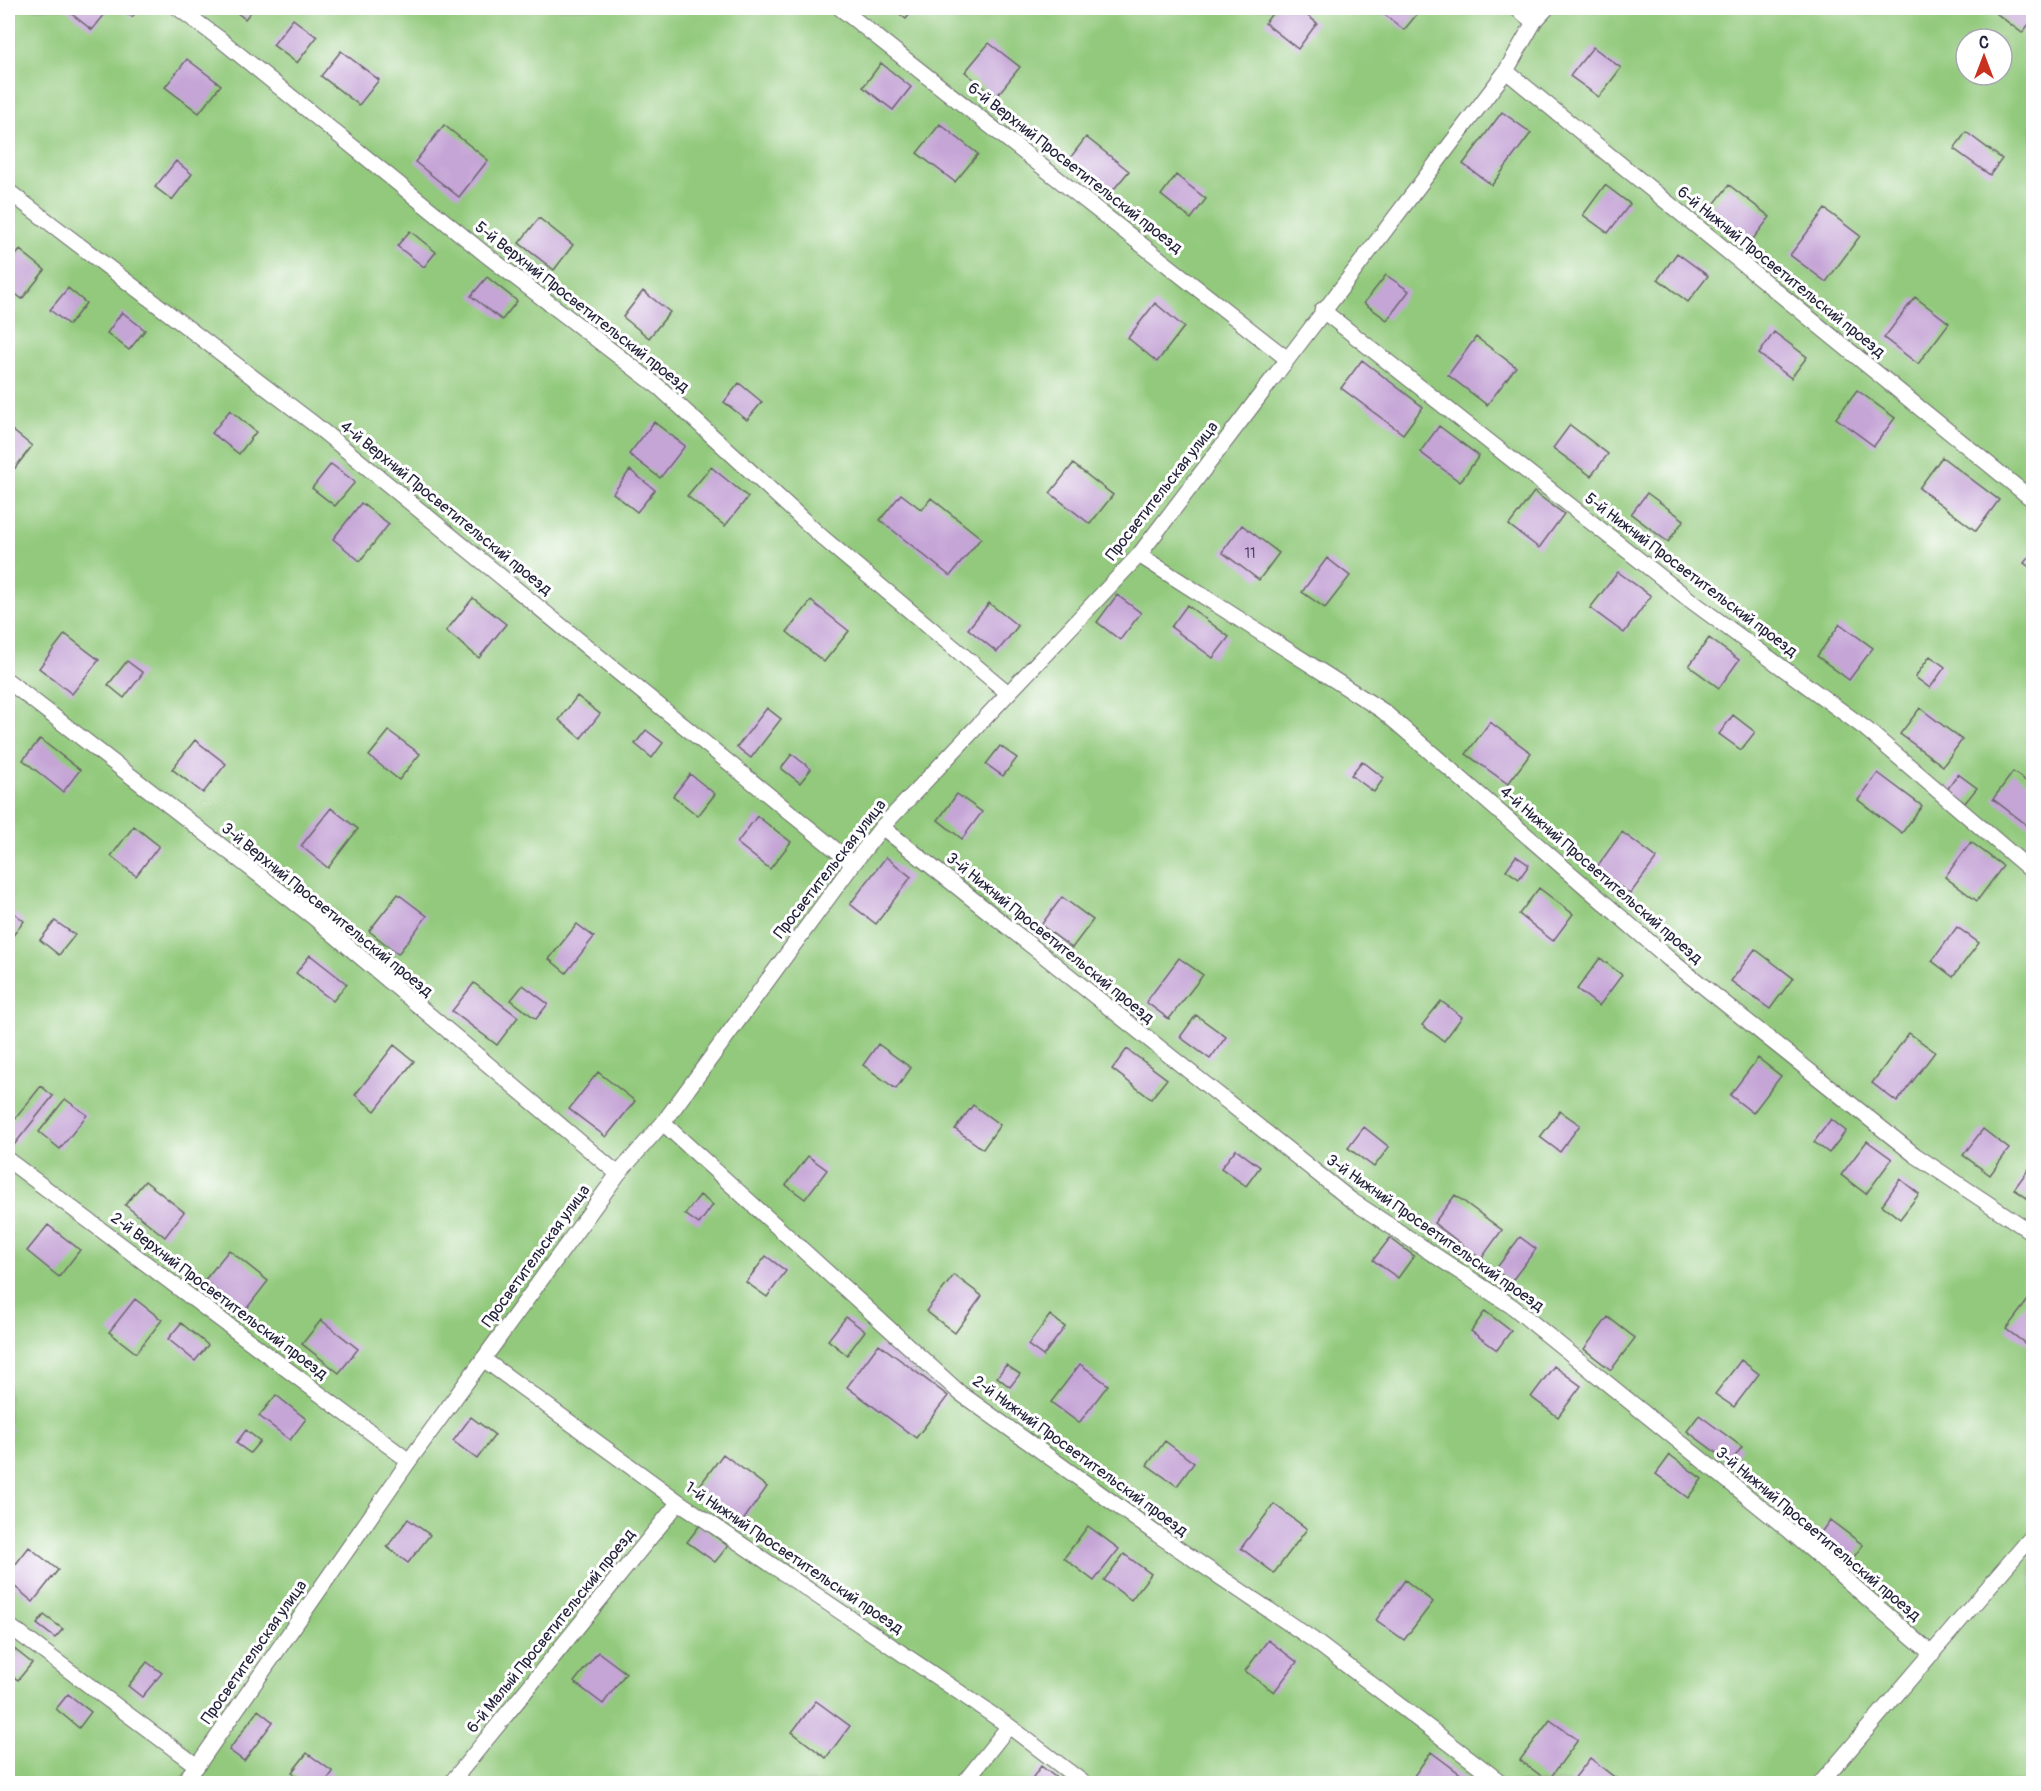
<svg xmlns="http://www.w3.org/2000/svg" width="2041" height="1791" viewBox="0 0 2041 1791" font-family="Pangolin,sans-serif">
<rect width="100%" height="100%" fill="#fff"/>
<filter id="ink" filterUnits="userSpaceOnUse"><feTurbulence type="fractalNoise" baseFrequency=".0167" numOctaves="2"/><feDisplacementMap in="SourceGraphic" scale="12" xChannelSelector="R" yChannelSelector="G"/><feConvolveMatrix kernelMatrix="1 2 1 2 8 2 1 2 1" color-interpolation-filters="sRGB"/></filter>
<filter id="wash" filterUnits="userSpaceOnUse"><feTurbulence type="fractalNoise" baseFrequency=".008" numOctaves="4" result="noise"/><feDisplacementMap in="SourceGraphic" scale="24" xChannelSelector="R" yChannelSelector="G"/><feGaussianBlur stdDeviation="1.35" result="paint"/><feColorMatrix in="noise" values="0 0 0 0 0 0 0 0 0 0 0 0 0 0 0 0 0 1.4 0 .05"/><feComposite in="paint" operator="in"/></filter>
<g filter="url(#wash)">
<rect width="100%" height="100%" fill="#f0e2c5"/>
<path fill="#92c97b" stroke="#5a765b" stroke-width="1.5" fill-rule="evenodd" d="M8 8H2033V1783H8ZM1966 39H2002V75H1966Z"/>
<g id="blocks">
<path fill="#c5a4d6" d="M64 8H110L92 30Z
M119 8H139L132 17Z
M231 8H254L245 19Z
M892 8H915L906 19Z
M1276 8H1297L1317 23 1298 49 1265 23Z
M1383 8H1422L1404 30 1380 11Z
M2000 8H2034V18L2022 33 1996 13Z
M293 19 317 37 297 63 273 45Z
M989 43 1020 67 996 97 965 72Z
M1593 47 1621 68 1599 97 1570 76Z
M341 51 379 80 359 105 321 76Z
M187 59 221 85 199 113 165 87Z
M881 63 911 87 893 110 863 87Z
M1502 112 1531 133 1492 185 1463 164Z
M940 124 978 154 955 182 917 153Z
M444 125 488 160 459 197 415 162Z
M1966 132 2002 159 1990 175 1954 149Z
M1086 137 1129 171 1109 195 1067 162Z
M176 161 192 174 172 200 155 187Z
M1176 175 1206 199 1191 219 1161 195Z
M1605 185 1630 204 1608 233 1583 215Z
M1729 185 1770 217 1750 243 1708 212Z
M1825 209 1860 236 1826 282 1790 255Z
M539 218 573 245 554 270 519 243Z
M410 231 436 252 424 267 397 246Z
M20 250 45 270 22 299 8 288V266Z
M1677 253 1708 276 1688 302 1658 279Z
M1386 275 1409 291 1387 320 1364 303Z
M487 277 517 301 502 320 471 296Z
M68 288 86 303 69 325 50 310Z
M643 291 670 312 649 338 623 317Z
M1915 297 1949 323 1918 364 1884 338Z
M1155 303 1184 327 1157 362 1128 338Z
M122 312 145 330 129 350 107 333Z
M1774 332 1807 357 1791 378 1759 354Z
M1476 337 1516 367 1487 405 1448 375Z
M1362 360 1423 407 1403 434 1341 388Z
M739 383 762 402 747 420 724 402Z
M1857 390 1895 418 1874 446 1836 418Z
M230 410 256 432 239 454 212 433Z
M654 422 685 446 660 478 629 454Z
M1570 425 1608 454 1591 476 1553 448Z
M1439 426 1479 456 1460 482 1420 452Z
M12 430 32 446 8 477V436Z
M1942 457 1999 500 1976 531 1919 488Z
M331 464 355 482 335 506 312 488Z
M1073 464 1113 495 1090 524 1050 493Z
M711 467 748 497 725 526 687 496Z
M630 470 655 490 637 512 613 493Z
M1534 492 1564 514 1539 548 1509 525Z
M1647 493 1684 520 1668 542 1631 514Z
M901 494 922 510 931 498 981 538 950 576 880 520Z
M361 503 389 524 360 561 333 539Z
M1242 525 1279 553 1259 580 1222 552Z
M2034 550V570L2024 563Z
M1327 558 1350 576 1325 608 1302 592Z
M1618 572 1651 596 1624 633 1590 608Z
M1117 595 1141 613 1120 640 1097 622Z
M473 598 506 624 479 658 446 631Z
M811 601 849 631 824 662 787 632Z
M989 603 1018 626 997 652 968 629Z
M1187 605 1229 637 1213 658 1171 627Z
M1840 624 1873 648 1849 680 1817 656Z
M65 634 99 660 72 694 39 668Z
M1709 638 1739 660 1719 688 1689 666Z
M1930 656 1945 667 1930 688 1915 677Z
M127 661 143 673 124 698 108 685Z
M577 696 600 714 581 738 559 720Z
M767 708 781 719 751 758 737 747Z
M1920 708 1962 740 1943 766 1900 734Z
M1733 715 1755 732 1741 750 1719 734Z
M1490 722 1531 753 1508 784 1466 754Z
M646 730 663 743 652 758 635 744Z
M389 731 420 754 399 780 369 756Z
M40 739 80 770 63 792 23 760Z
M195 740 226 764 203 793 172 769Z
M1000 746 1017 758 1003 776 986 764Z
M792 754 811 769 800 783 781 768Z
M1362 761 1384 778 1374 792 1351 775Z
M2013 772 2034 787V825L2031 828 1993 799Z
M1878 773 1922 806 1902 833 1858 800Z
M690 774 715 794 698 816 673 796Z
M1958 774 1977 788 1965 803 1947 790Z
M957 794 982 812 962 839 938 820Z
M331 808 358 829 328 868 301 846Z
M757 816 791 842 770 869 737 843Z
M134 826 159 846 136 876 111 856Z
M1622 832 1657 858 1630 894 1596 868Z
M1971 842 2003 866 1977 901 1945 877Z
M1516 856 1529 865 1519 879 1506 870Z
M886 857 911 877 876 924 850 904Z
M1539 888 1573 914 1553 941 1519 914Z
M398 894 427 916 398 954 369 931Z
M1062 897 1093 920 1072 948 1041 925Z
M8 908 24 921 8 942Z
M55 921 75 935 59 955 40 940Z
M577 924 594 937 566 973 549 959Z
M1957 927 1979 943 1953 977 1932 961Z
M1755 949 1793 978 1770 1009 1731 981Z
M310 955 347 984 333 1001 296 973Z
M1179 958 1203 975 1169 1019 1146 1002Z
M1600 958 1622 975 1599 1006 1577 989Z
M474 983 518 1017 497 1045 452 1011Z
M523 985 548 1004 536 1019 511 1000Z
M1441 1001 1462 1017 1444 1041 1422 1025Z
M1196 1015 1226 1037 1210 1059 1180 1037Z
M1909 1033 1935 1052 1897 1102 1872 1083Z
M878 1044 911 1068 896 1089 863 1065Z
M394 1045 414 1061 375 1111 355 1095Z
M1127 1049 1167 1079 1151 1099 1112 1069Z
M1758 1058 1781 1076 1753 1113 1730 1095Z
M598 1072 635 1101 606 1137 569 1109Z
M41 1086 53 1096 14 1145 8 1140V1128Z
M65 1099 87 1115 60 1149 39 1132Z
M973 1105 1000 1125 983 1149 955 1129Z
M1560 1111 1580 1125 1560 1152 1540 1137Z
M1831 1119 1846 1131 1829 1153 1814 1142Z
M1364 1127 1389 1147 1374 1167 1348 1148Z
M1983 1129 2009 1149 1990 1175 1963 1155Z
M1867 1141 1892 1159 1866 1194 1841 1175Z
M1236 1149 1260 1167 1246 1186 1221 1168Z
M808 1156 827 1170 805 1199 786 1185Z
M2034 1162V1203L2014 1189Z
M1900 1179 1919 1194 1900 1219 1882 1205Z
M145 1181 184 1212 165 1237 125 1205Z
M700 1195 713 1205 699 1224 685 1214Z
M1455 1195 1502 1230 1481 1259 1434 1223Z
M48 1225 80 1250 59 1277 27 1251Z
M1520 1237 1536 1249 1511 1282 1495 1270Z
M1390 1238 1414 1256 1398 1278 1373 1260Z
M229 1250 268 1281 244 1312 204 1281Z
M766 1256 786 1271 767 1297 746 1282Z
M954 1275 982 1296 955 1333 926 1311Z
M2034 1292V1350L2006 1329Z
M135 1299 162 1320 136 1353 109 1332Z
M1485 1311 1511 1331 1497 1350 1471 1331Z
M1050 1315 1065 1327 1043 1356 1028 1345Z
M846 1317 865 1331 847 1355 828 1340Z
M1608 1317 1635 1338 1611 1370 1584 1349Z
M321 1320 358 1349 339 1373 302 1344Z
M181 1323 208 1345 195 1361 168 1339Z
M879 1344 948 1396 916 1438 847 1387Z
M1741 1360 1759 1374 1734 1407 1715 1394Z
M1080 1364 1108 1385 1079 1423 1051 1402Z
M1006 1365 1020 1374 1010 1387 997 1377Z
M1554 1366 1581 1386 1558 1417 1531 1397Z
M276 1395 306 1419 290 1440 259 1416Z
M1699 1415 1742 1447 1730 1463 1687 1431Z
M471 1417 495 1435 477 1459 453 1441Z
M8 1425 13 1429 8 1437Z
M246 1430 260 1441 250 1453 236 1443Z
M1165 1441 1194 1463 1177 1486 1147 1465Z
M723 1454 767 1487 742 1522 697 1489Z
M1670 1455 1702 1479 1688 1498 1656 1474Z
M1274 1504 1307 1529 1274 1573 1241 1548Z
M408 1519 430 1535 408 1563 387 1547Z
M1830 1520 1863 1545 1847 1566 1814 1542Z
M700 1525 728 1546 715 1562 687 1542Z
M1088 1526 1119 1549 1094 1581 1064 1558Z
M29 1547 58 1570 33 1602 8 1581V1574Z
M1124 1554 1151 1574 1131 1600 1104 1580Z
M1405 1580 1433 1602 1404 1640 1376 1620Z
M44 1615 63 1629 55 1638 37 1624Z
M1268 1640 1297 1662 1274 1692 1245 1671Z
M8 1644 32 1663 18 1680 8 1673Z
M598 1652 626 1673 603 1704 574 1682Z
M147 1662 162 1673 142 1697 128 1686Z
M68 1694 91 1712 79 1728 56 1709Z
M816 1701 850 1726 826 1758 792 1732Z
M258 1710 273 1722 244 1761 229 1750Z
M1550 1720 1578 1740 1548 1781 1520 1760Z
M1431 1752 1467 1779 1463 1784H1416L1411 1780Z
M307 1753 333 1772 324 1784H307L292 1772Z
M1590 1758 1618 1780 1615 1784H1570Z
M1041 1766 1059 1780 1057 1784H1028Z"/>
</g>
</g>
<g filter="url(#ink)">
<use href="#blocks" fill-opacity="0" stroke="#6a656b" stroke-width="1.5"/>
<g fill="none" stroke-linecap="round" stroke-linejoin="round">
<defs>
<path id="lane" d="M178 8 220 39 485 254 660 388 823 538 1008 693
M840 8 1286 358
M1516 8 1534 22
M1506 71 2034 501
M8 191 314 424 853 864
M1322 310 1690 600 1866 729 2034 873
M1139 555 1383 711 1669 959 1915 1155 2034 1234
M8 681 312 916 618 1174
M882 827 1351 1200 1513 1307 1791 1532 1932 1654
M663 1123 960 1393 1158 1535 1312 1639 1503 1784
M8 1160 409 1461
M483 1359 679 1502 1009 1726 1085 1784
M8 1625 197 1766
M181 1784 197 1766 409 1461 618 1174 663 1123 853 864 882 827 1139 555 1506 71 1534 22 1547 8
M450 1784 679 1502
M963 1784 1009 1726
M1820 1784 2034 1534"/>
</defs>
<use href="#lane" stroke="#6a656b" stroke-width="17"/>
<use href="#lane" stroke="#fff" stroke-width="15"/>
</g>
</g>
<g text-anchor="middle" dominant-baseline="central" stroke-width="6" stroke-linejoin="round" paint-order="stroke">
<g font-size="14" fill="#4b4262">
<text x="1250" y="553">11</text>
</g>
<g font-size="16" fill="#22223b" stroke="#fff">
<text transform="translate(1075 168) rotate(38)">6-й Верхний Просветительский проезд</text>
<text transform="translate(1781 272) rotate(39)">6-й Нижний Просветительский проезд</text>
<text transform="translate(582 307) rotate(38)">5-й Верхний Просветительский проезд</text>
<text transform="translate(1162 491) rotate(-52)">Просветительская улица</text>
<text transform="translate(446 508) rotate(39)">4-й Верхний Просветительский проезд</text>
<text transform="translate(1691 575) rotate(37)">5-й Нижний Просветительский проезд</text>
<text transform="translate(830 869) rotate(-52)">Просветительская улица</text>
<text transform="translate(1601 875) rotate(41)">4-й Нижний Просветительский проезд</text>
<text transform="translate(327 910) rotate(39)">3-й Верхний Просветительский проезд</text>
<text transform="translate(1050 938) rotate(39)">3-й Нижний Просветительский проезд</text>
<text transform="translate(1435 1233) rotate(35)">3-й Нижний Просветительский проезд</text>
<text transform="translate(536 1256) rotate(-54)">Просветительская улица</text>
<text transform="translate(219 1296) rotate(37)">2-й Верхний Просветительский проезд</text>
<text transform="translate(1080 1456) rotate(36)">2-й Нижний Просветительский проезд</text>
<text transform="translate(1818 1534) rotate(40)">3-й Нижний Просветительский проезд</text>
<text transform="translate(794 1558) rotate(34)">1-й Нижний Просветительский проезд</text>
<text transform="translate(551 1631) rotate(-51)">6-й Малый Просветительский проезд</text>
<text transform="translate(254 1652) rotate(-55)">Просветительская улица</text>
</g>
</g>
<rect width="2041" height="1791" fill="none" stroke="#fff" stroke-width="30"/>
<g transform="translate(1984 57)"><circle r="28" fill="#ffffff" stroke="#a7a7b1" stroke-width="1.5"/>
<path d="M0-4.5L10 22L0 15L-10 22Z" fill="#c8321e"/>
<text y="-9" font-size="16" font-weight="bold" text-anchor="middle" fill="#22223b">С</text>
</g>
</svg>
